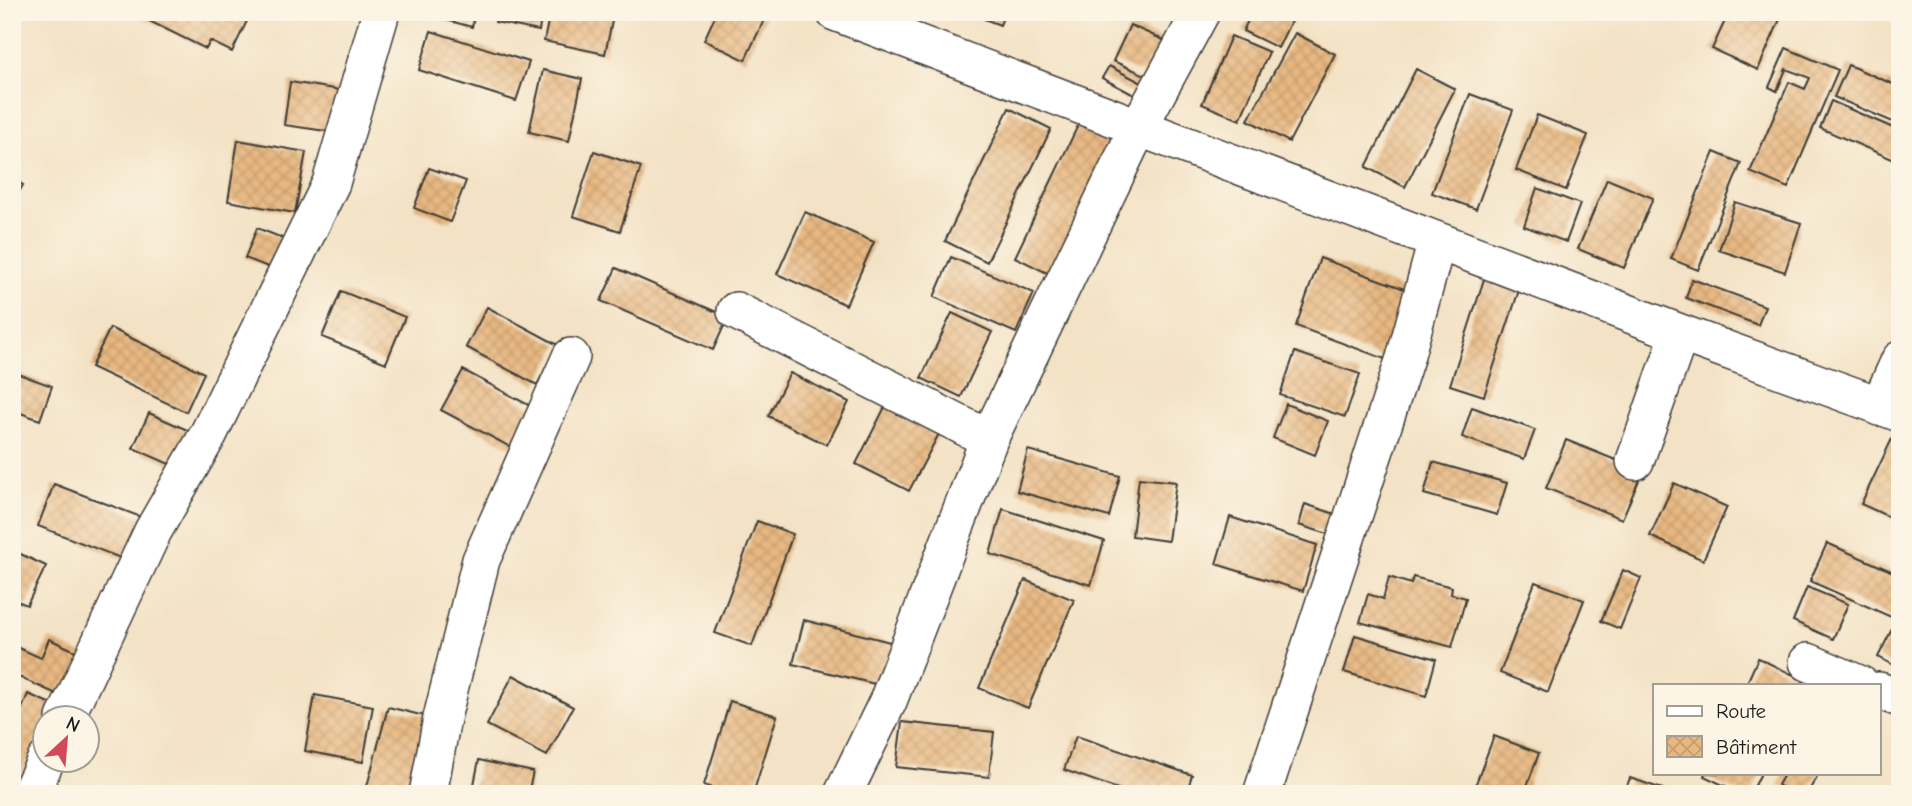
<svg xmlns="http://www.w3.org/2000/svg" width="1912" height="806" viewBox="0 0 1912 806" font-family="'Comic Neue',sans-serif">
<defs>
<pattern id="building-cross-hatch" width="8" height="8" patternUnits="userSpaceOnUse" patternTransform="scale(1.75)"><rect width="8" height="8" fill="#e8b881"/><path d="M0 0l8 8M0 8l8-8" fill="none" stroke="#c69e6f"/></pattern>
</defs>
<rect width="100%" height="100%" fill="#fcf5e5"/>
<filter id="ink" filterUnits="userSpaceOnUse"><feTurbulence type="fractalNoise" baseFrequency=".0143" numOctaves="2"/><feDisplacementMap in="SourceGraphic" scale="14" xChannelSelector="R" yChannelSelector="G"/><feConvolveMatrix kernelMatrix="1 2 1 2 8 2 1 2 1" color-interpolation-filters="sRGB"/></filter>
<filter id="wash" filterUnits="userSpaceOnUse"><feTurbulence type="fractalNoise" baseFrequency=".00686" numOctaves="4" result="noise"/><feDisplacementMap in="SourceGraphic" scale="28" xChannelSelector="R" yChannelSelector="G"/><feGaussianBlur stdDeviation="1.57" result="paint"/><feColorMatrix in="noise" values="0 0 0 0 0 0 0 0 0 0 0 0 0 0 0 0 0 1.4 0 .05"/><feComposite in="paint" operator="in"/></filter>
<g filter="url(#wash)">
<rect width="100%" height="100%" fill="#f3e2c5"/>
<g id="blocks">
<path fill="url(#building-cross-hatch)" d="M131 12H214L221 16 223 12H234L248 19 232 52 210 41 206 49Z
M437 12H475L472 27 435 17Z
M497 12H542L539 31 495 22Z
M550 12H614L605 54 544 41Z
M717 12H759L766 16 745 60 704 40Z
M966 12H1005L1000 25Z
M1252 12H1277L1292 19 1278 48 1243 31Z
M1729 12H1769L1781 17 1758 70 1712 49Z
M1130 25 1168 42 1152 78 1113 61Z
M431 31 529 62 516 101 419 70Z
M1295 33 1335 54 1289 142 1248 120Z
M1231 36 1269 52 1240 120 1202 104Z
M1786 48 1838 70 1788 188 1750 172 1789 82 1805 89 1810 78 1786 69 1777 91 1769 87Z
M1848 65 1900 87V125L1834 97Z
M1109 66 1142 83 1136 96 1102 78Z
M1416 69 1455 89 1405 187 1366 167Z
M543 70 582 79 569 141 529 132Z
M290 82 347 91 340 133 284 125Z
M1470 94 1513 110 1476 209 1432 193Z
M1831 101 1900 131 1899 162 1820 128Z
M1009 108 1051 129 987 262 945 241Z
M1537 115 1588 135 1566 190 1516 170Z
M1081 119 1121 138 1055 277 1015 257Z
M238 140 306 152 295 213 228 201Z
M594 151 641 167 620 231 573 216Z
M1714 152 1741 163 1698 270 1671 259Z
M429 168 466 181 450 222 414 208Z
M12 179 23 185 12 205Z
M1607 179 1653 198 1624 268 1578 249Z
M1537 188 1580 204 1566 242 1524 226Z
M1735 202 1801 223 1785 272 1719 250Z
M805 212 874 242 846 305 777 274Z
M257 228 285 239 273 269 245 258Z
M951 257 1034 293 1016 333 934 297Z
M1320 258 1410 291 1385 359 1296 326Z
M616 268 728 317 713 350 601 301Z
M1485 276 1520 287 1484 396 1450 385Z
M1692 279 1765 306 1758 325 1686 298Z
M341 291 405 317 386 363 322 337Z
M487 307 558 345 537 385 466 347Z
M952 313 992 332 961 397 921 378Z
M110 328 204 373 186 412 91 367Z
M1295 352 1360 374 1345 417 1280 395Z
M463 370 534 408 512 448 441 410Z
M16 373 52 386 40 420 12 410V384Z
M790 373 849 402 827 445 768 416Z
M890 397 944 424 909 491 856 464Z
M1286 404 1328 421 1315 455 1273 438Z
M1472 407 1535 430 1524 459 1462 437Z
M149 413 210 440 194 475 133 448Z
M1898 426 1900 427V522L1861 504Z
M1566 440 1643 471 1622 519 1546 488Z
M1028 450 1120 476 1109 517 1017 491Z
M1433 462 1507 483 1497 515 1424 494Z
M1139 478 1176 482 1168 541 1132 536Z
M1674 483 1727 507 1703 560 1650 536Z
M54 484 157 523 141 566 38 526Z
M1305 504 1335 514 1328 534 1299 525Z
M1003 509 1104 541 1091 585 990 554Z
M1230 517 1317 545 1303 591 1216 564Z
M757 521 793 534 752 646 715 633Z
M1827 543 1900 575V621L1810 581Z
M12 550 46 566 27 605 12 599Z
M1623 570 1641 578 1620 629 1601 621Z
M1389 577 1411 584 1413 577 1452 587 1451 594 1466 598 1452 647 1360 622 1368 594 1383 599Z
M1025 580 1074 600 1028 708 979 688Z
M1535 582 1584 600 1548 692 1500 673Z
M1807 587 1848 604 1833 639 1793 621Z
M804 620 894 643 883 686 793 664Z
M1892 629 1900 633V652L1893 665 1878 657Z
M1355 635 1436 659 1426 696 1344 672Z
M49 639 102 663 83 706 12 674V645L41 658Z
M1758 658 1804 680 1802 685H1746Z
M513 675 573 707 547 756 487 725Z
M28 694 70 712 67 718H46V760L35 792 12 782V732Z
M315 695 373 706 363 762 305 751Z
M730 701 777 716 753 794H730L704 785Z
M388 707 437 719 418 794H365Z
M902 722 994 732 989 777 896 767Z
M1076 736 1192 775 1186 794H1132L1064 770Z
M1494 736 1539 753 1524 794H1472Z
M479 760 533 772 528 794H472Z
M1705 773H1761L1751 794H1742L1704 776Z
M1785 773H1819L1807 794H1794L1778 785Z
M1630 778 1674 793V794H1624Z"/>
</g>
</g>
<g filter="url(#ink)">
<use href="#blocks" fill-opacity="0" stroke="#3c3a35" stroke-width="2"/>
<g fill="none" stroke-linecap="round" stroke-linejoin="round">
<defs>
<path id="street" d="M835 12 1680 333 1900 413
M736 311 989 439
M1879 407 1900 360
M1635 461 1680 333
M1808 662 1861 685
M1879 691 1900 698
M65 718 153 531 208 435 331 183 381 12
M30 794 46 760
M428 794 442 718 481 560 571 357
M843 794 888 701 989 439 1138 128 1201 12
M1262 794 1405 358 1437 241"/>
</defs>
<use href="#street" stroke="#3c3a35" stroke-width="40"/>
<use href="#street" stroke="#fff" stroke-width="37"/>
</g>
</g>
<rect width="1912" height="806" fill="none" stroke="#fcf5e5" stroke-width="42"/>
<rect x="1653" y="684" width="228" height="91" fill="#fcf5e5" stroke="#a29e95" stroke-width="2"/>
<rect x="1667" y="706" width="35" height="10" fill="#ffffff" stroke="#a29e95" stroke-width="2"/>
<text x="1716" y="718" font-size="21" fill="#1c1c1c">Route</text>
<rect x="1667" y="736" width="35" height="21" fill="url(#building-cross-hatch)" stroke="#a29e95" stroke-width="2"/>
<text x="1716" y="754" font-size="21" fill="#1c1c1c">Bâtiment</text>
<g transform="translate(66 739) rotate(26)"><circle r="33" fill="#fcf5e5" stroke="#a29e95" stroke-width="2"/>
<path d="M0-5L12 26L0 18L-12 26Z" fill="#d1495b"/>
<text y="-10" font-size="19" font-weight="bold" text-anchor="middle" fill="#1c1c1c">N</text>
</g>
</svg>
